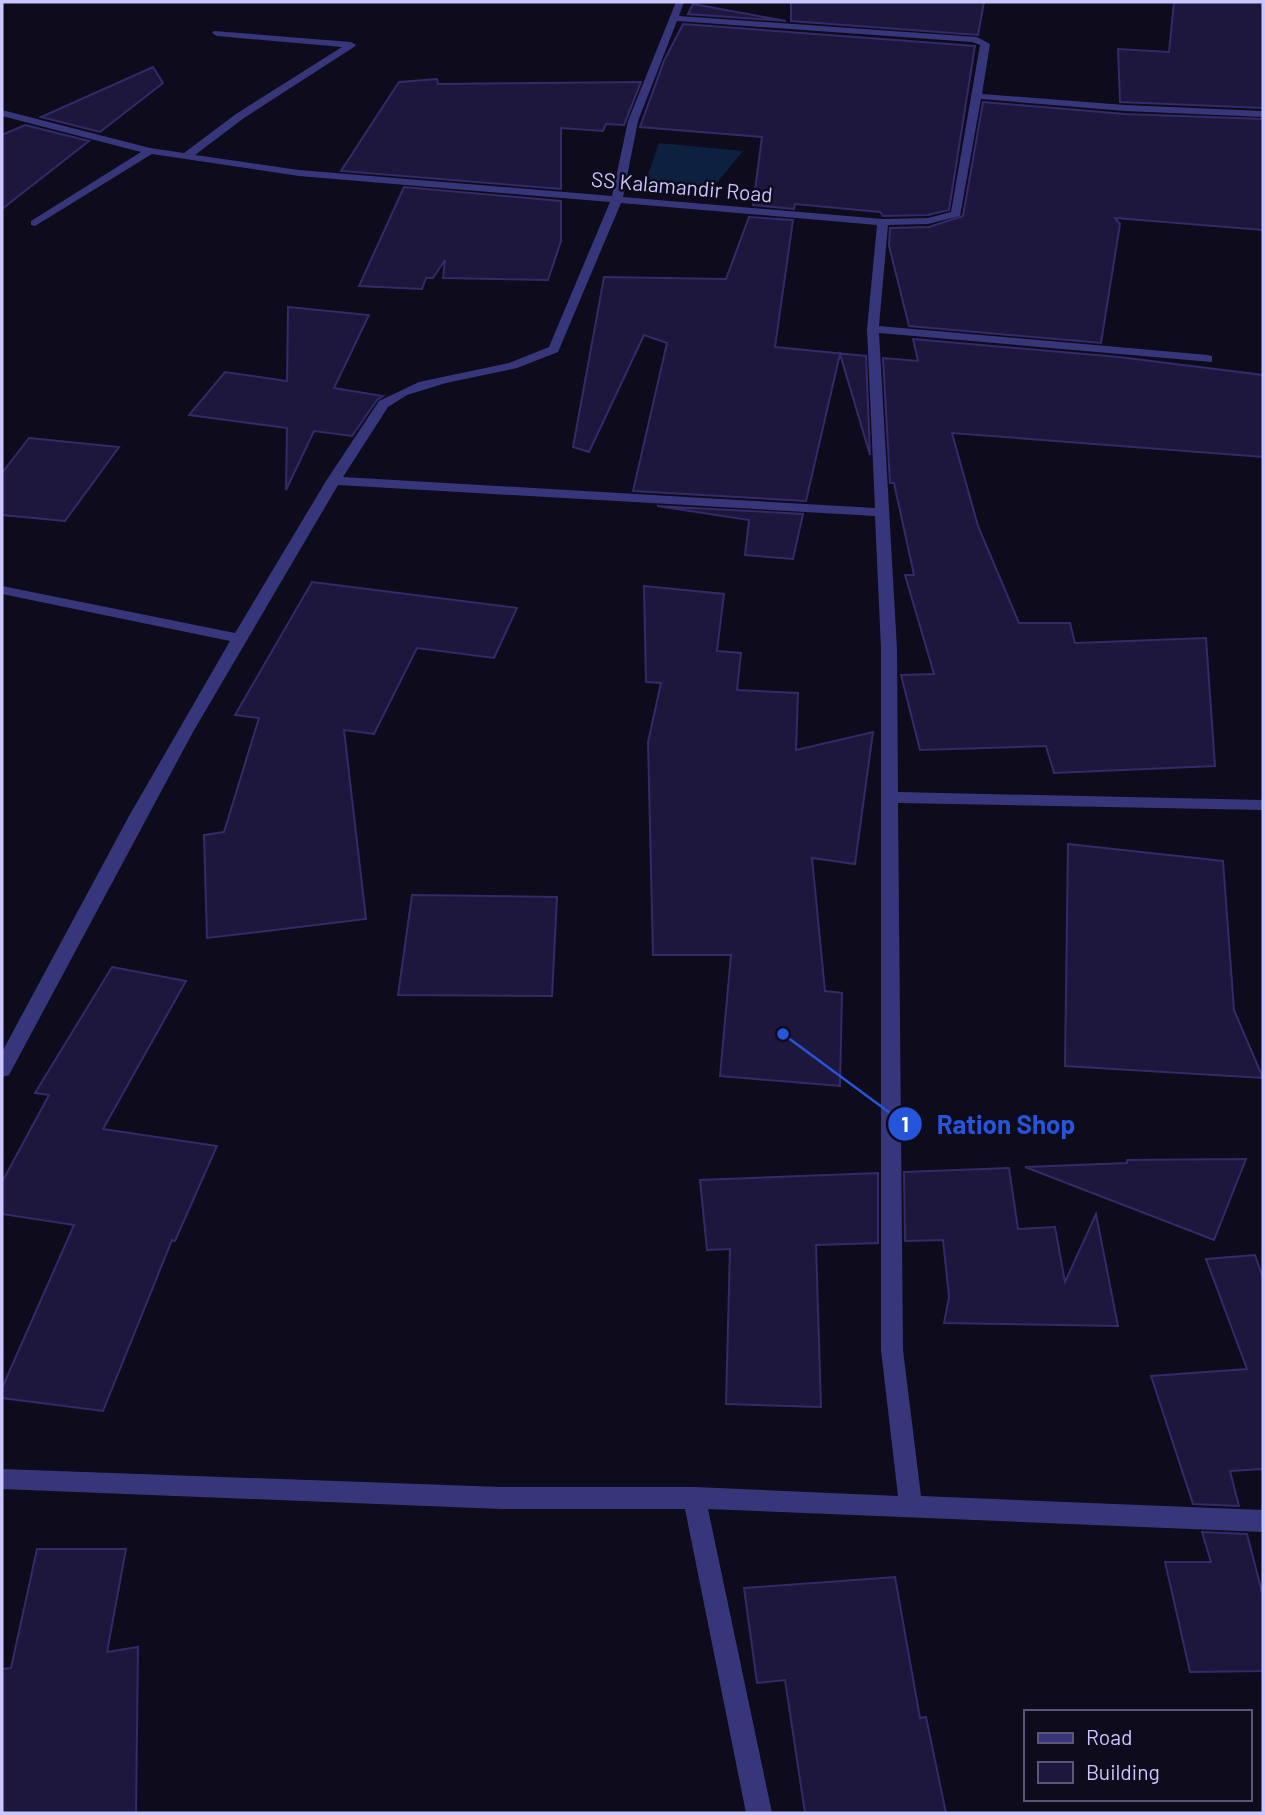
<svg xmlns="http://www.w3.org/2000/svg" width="1265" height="1815" viewBox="0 0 1265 1815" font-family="Barlow,sans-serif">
<rect width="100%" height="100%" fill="#0e0b1c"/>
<path fill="#0c213f" d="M659 143 743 151 706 196 643 189Z"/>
<path fill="#1e173d" stroke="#342a68" stroke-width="2" d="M791 2H984L978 35 791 21Z
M1174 2H1263V108L1120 102 1118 49 1169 52Z
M693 4 786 21 688 14Z
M683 24 975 46 949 210 928 215 883 216 880 212 795 204 794 209 753 205 762 137 640 127 664 61Z
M153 67 163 83 100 132 41 117Z
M437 79 438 84 641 82 624 125 606 124 603 131 561 128V189L341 171 399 82Z
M983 102 1125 114 1263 119V230L1115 218 1120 224 1101 343 909 326 889 246 890 228 929 227 963 216Z
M25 125 89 141 2 209V135Z
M404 187 561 201V241L548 280 443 278 445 260 433 278H426L422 289 359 286Z
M749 217 793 220 775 347 866 356 870 455 840 354 806 501 633 491 667 343 644 335 589 452 573 447 604 277 726 279Z
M288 307 369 315 334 388 383 396 377 400 352 436 314 431 286 490 287 428 189 415 225 372 287 381Z
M913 339 1119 357 1263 375V457L952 433 978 526 1019 623H1070L1075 643 1206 638 1215 766 1054 773 1046 746 920 750 901 675 934 674 905 575H914L894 483H890L883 358 918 361Z
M29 438 119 447 65 521 2 515V473Z
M657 506 803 514 793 559 745 555 749 520Z
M312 582 517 608 494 658 417 648 374 734 344 730 366 919 207 938 204 835 224 832 259 718 235 715Z
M644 586 724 594 717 651 741 653 737 690 798 693 796 750 873 732 855 864 812 858 825 991 842 993 840 1086 720 1076 731 955H653L648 742 661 683 646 682Z
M1068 844 1223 861 1234 1010 1263 1078 1065 1066Z
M412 895 557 897 552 996 398 995Z
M112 967 186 981 103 1129 217 1146 175 1241 172 1240 103 1411 2 1398V1388L74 1225 2 1214V1182L49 1095 35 1093Z
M1246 1159 1214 1240 1025 1167 1127 1163V1160Z
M1009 1168 1018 1229 1055 1227 1065 1282 1096 1214 1118 1326 944 1323 949 1297 943 1240 905 1241 904 1172Z
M878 1173V1243L816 1245 821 1407 726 1404 730 1249 707 1250 700 1180Z
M1255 1255 1263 1278V1469L1230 1471 1239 1506 1193 1504 1151 1376 1247 1369 1206 1259Z
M1202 1532 1247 1534 1263 1596V1671L1190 1672 1165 1562H1211Z
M37 1549H126L107 1652 138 1647 136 1813H2V1669L11 1668Z
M895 1577 920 1718 926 1717 946 1813H805L785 1680 757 1683 744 1588Z"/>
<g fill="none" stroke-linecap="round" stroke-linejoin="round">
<path fill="#37367b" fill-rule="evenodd" d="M676 2H684L679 16 977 37 990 44 982 94 1125 105 1263 111V117L1125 111 981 99 960 216 928 224 888 225 879 326 1208 355 1212 356V362L879 333 897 649 898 792 1263 800V810L898 803 903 1350 921 1496 1263 1510V1532L708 1509 772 1813H746L685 1509H501L2 1489V1469L501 1487H694L898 1496 881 1350V649L875 516 338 485 193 732 9 1075 2 1077V1052L129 816 230 641 2 594V586L235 633 326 481 379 401 419 382 509 363 549 347 610 202 299 176 152 154 35 226 31 225V221L141 152 2 116V110L150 148 184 153 236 114 342 47 217 36 212 33 214 31 351 42 356 45 354 47 244 118 195 155 299 170 612 196 628 121ZM677 21 972 42 980 45 951 212 928 218 883 219 623 197 638 121ZM621 203 877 225 867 329 875 508 343 477 388 407 407 395 446 383 517 368 558 352Z"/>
</g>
<g text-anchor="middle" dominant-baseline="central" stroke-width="5" stroke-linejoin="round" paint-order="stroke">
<g font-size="21" fill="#cbc6ff" stroke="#0e0b1c">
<text transform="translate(682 186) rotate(5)">SS Kalamandir Road</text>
</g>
</g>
<path fill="none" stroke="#2654da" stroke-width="2.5" d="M783 1034L905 1124"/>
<g fill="#2654da" stroke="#0e0b1c" stroke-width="2.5">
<circle cx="783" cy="1034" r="7"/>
<circle cx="905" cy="1124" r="18"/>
</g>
<g font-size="21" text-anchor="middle" font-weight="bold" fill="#fff">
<text x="905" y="1132">1</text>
</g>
<g font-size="26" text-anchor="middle" font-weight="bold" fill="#2654da" stroke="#0e0b1c" stroke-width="5" stroke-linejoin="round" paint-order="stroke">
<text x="1006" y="1134">Ration Shop</text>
</g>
<rect width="1265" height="1815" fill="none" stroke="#cbc6ff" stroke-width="7"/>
<rect x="1024" y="1710" width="228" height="91" fill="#0e0b1c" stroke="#5a5677" stroke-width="2"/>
<rect x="1038" y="1733" width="35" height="10" fill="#37367b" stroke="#5a5677" stroke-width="2"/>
<text x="1086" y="1745" font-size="21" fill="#cbc6ff">Road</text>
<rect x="1038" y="1762" width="35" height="21" fill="#1e173d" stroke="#5a5677" stroke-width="2"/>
<text x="1086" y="1780" font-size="21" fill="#cbc6ff">Building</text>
</svg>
